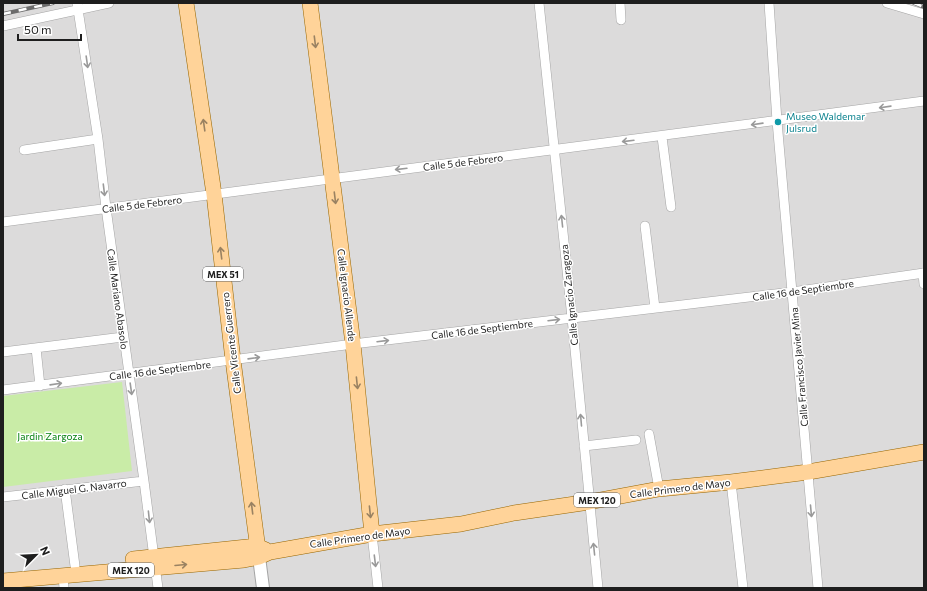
<svg xmlns="http://www.w3.org/2000/svg" width="927" height="591" viewBox="0 0 927 591" font-family="Commissioner,sans-serif">
<rect width="100%" height="100%" fill="#efebe3"/>
<path fill="#dcdbdb" d="M3 3H924V588H3Z"/>
<path fill="#c9eca7" d="M122 382 132 471 3 487V396Z"/>
<g fill="none" stroke-linecap="round" stroke-linejoin="round">
<defs>
<path id="minor" d="M77 3 98 139 106 208 144 481 158 588
M539 3 572 318 598 588
M620 3 621 20
M769 3 777 121 818 588
M887 3 924 14
M3 26 109 3
M662 137 671 207
M24 150 98 139
M3 222 924 101
M645 226 655 308
M923 273 924 284
M36 348 40 386
M3 352 123 337
M3 390 353 344 792 292 924 273
M649 434 659 489
M584 446 636 440
M731 482 743 588
M65 489 75 566
M3 497 144 481
M372 534 378 588
M63 575 64 588"/>
<path id="tertiary" d="M259 557 263 588"/>
<path id="primary" d="M186 3 214 194 233 360 259 557
M310 3 353 344 372 534
M133 559 257 546 266 550
M3 581 244 560 259 557 270 552 372 534 461 524 514 513 589 502 659 489 731 482 808 472 924 452"/>
</defs>
<use href="#minor" stroke="#a5a5a5" stroke-width="10"/>
<use href="#tertiary" stroke="#a5a5a5" stroke-width="14"/>
<use href="#primary" stroke="#986600" stroke-width="16"/>
<use href="#minor" stroke="#fff" stroke-width="9"/>
<use href="#tertiary" stroke="#fff" stroke-width="12"/>
<use href="#primary" stroke="#ffd399" stroke-width="15"/>
<defs>
<path id="rail" d="M914 3 924 7
M3 14 53 3"/>
</defs>
<use href="#rail" stroke="#6c6c6c" stroke-width="4"/>
<use href="#rail" stroke="#fff" stroke-width="2.5" stroke-dasharray="8" stroke-linecap="butt"/>
</g>
<defs><path id="oneway-shaft" d="M-6 0H5M1.5-3L5.5 0L1.5 3" fill="none" stroke-width="1.6" stroke-linecap="round" stroke-linejoin="round"/></defs>
<g stroke="#9a8262">
<use href="#oneway-shaft" transform="translate(315 42) rotate(83)"/>
<use href="#oneway-shaft" transform="translate(204 125) rotate(-98)"/>
<use href="#oneway-shaft" transform="translate(335 198) rotate(83)"/>
<use href="#oneway-shaft" transform="translate(221 253) rotate(-97)"/>
<use href="#oneway-shaft" transform="translate(357 383) rotate(84)"/>
<use href="#oneway-shaft" transform="translate(252 508) rotate(-97)"/>
<use href="#oneway-shaft" transform="translate(370 512) rotate(84)"/>
<use href="#oneway-shaft" transform="translate(181 565) rotate(-5)"/>
</g>
<g stroke="#9a9a9a">
<use href="#oneway-shaft" transform="translate(87 62) rotate(82)"/>
<use href="#oneway-shaft" transform="translate(885 107) rotate(172)"/>
<use href="#oneway-shaft" transform="translate(757 124) rotate(172)"/>
<use href="#oneway-shaft" transform="translate(628 141) rotate(173)"/>
<use href="#oneway-shaft" transform="translate(401 169) rotate(173)"/>
<use href="#oneway-shaft" transform="translate(104 190) rotate(83)"/>
<use href="#oneway-shaft" transform="translate(562 221) rotate(-96)"/>
<use href="#oneway-shaft" transform="translate(554 320) rotate(-7)"/>
<use href="#oneway-shaft" transform="translate(383 341) rotate(-7)"/>
<use href="#oneway-shaft" transform="translate(254 358) rotate(-8)"/>
<use href="#oneway-shaft" transform="translate(56 384) rotate(-8)"/>
<use href="#oneway-shaft" transform="translate(131 389) rotate(82)"/>
<use href="#oneway-shaft" transform="translate(581 420) rotate(-95)"/>
<use href="#oneway-shaft" transform="translate(811 511) rotate(85)"/>
<use href="#oneway-shaft" transform="translate(149 517) rotate(84)"/>
<use href="#oneway-shaft" transform="translate(594 549) rotate(-96)"/>
<use href="#oneway-shaft" transform="translate(375 561) rotate(83)"/>
</g>
<circle fill="#0f9aa8" stroke="#fff" stroke-width="1.5" cx="778" cy="122" r="4"/>
<g text-anchor="middle" dominant-baseline="central" stroke-width="3" stroke-linejoin="round" paint-order="stroke">
<g fill="#fff" stroke="#626262" stroke-width="1">
<rect x="203" y="267" width="40" height="14" rx="3"/>
<rect x="574" y="493" width="46" height="14" rx="3"/>
<rect x="108" y="563" width="46" height="14" rx="3"/>
</g>
<g font-size="9" font-weight="bold" fill="#1e1e1e">
<text x="223" y="274">MEX 51</text>
<text x="597" y="500">MEX 120</text>
<text x="131" y="570">MEX 120</text>
</g>
<g font-size="10" fill="#0d838f" stroke="#fff" text-anchor="start">
<text x="786" y="116">Museo Waldemar<tspan x="786" dy="12">Julsrud</tspan></text>
</g>
<g font-size="10" fill="#1e1e1e" stroke="#fff">
<text transform="translate(463 162) rotate(-7)">Calle 5 de Febrero</text>
<text transform="translate(142 204) rotate(-7)">Calle 5 de Febrero</text>
<text transform="translate(803 290) rotate(-8)">Calle 16 de Septiembre</text>
<text transform="translate(347 295) rotate(83)">Calle Ignacio Allende</text>
<text transform="translate(569 295) rotate(-96)">Calle Ignacio Zaragoza</text>
<text transform="translate(118 299) rotate(82)">Calle Mariano Abasolo</text>
<text transform="translate(482 329) rotate(-7)">Calle 16 de Septiembre</text>
<text transform="translate(231 343) rotate(-97)">Calle Vicente Guerrero</text>
<text transform="translate(799 367) rotate(-95)">Calle Francisco Javier Mina</text>
<text transform="translate(160 370) rotate(-7)">Calle 16 de Septiembre</text>
<text transform="translate(680 488) rotate(-7)">Calle Primero de Mayo</text>
<text transform="translate(74 489) rotate(-7)">Calle Miguel G. Navarro</text>
<text transform="translate(360 537) rotate(-8)">Calle Primero de Mayo</text>
</g>
<g font-size="10" fill="#068111" stroke="#fff">
<text x="50" y="436">Jardin Zargoza</text>
</g>
</g>
<rect width="927" height="591" fill="none" stroke="#1e1e1e" stroke-width="8"/>
<g transform="translate(36 555) rotate(66)" stroke="#ffffff" stroke-width="3" paint-order="stroke">
<path d="M0-3L7 15L0 10L-7 15Z" fill="#1e1e1e"/>
<text y="-6" font-size="11" font-weight="bold" text-anchor="middle" fill="#1e1e1e">N</text>
</g>
<path d="M18 34v6h63v-6" fill="none" stroke="#1e1e1e" stroke-width="2"/>
<text x="24" y="34" font-size="12" fill="#1e1e1e" stroke="#ffffff" stroke-width="3" paint-order="stroke">50 m</text>
</svg>
